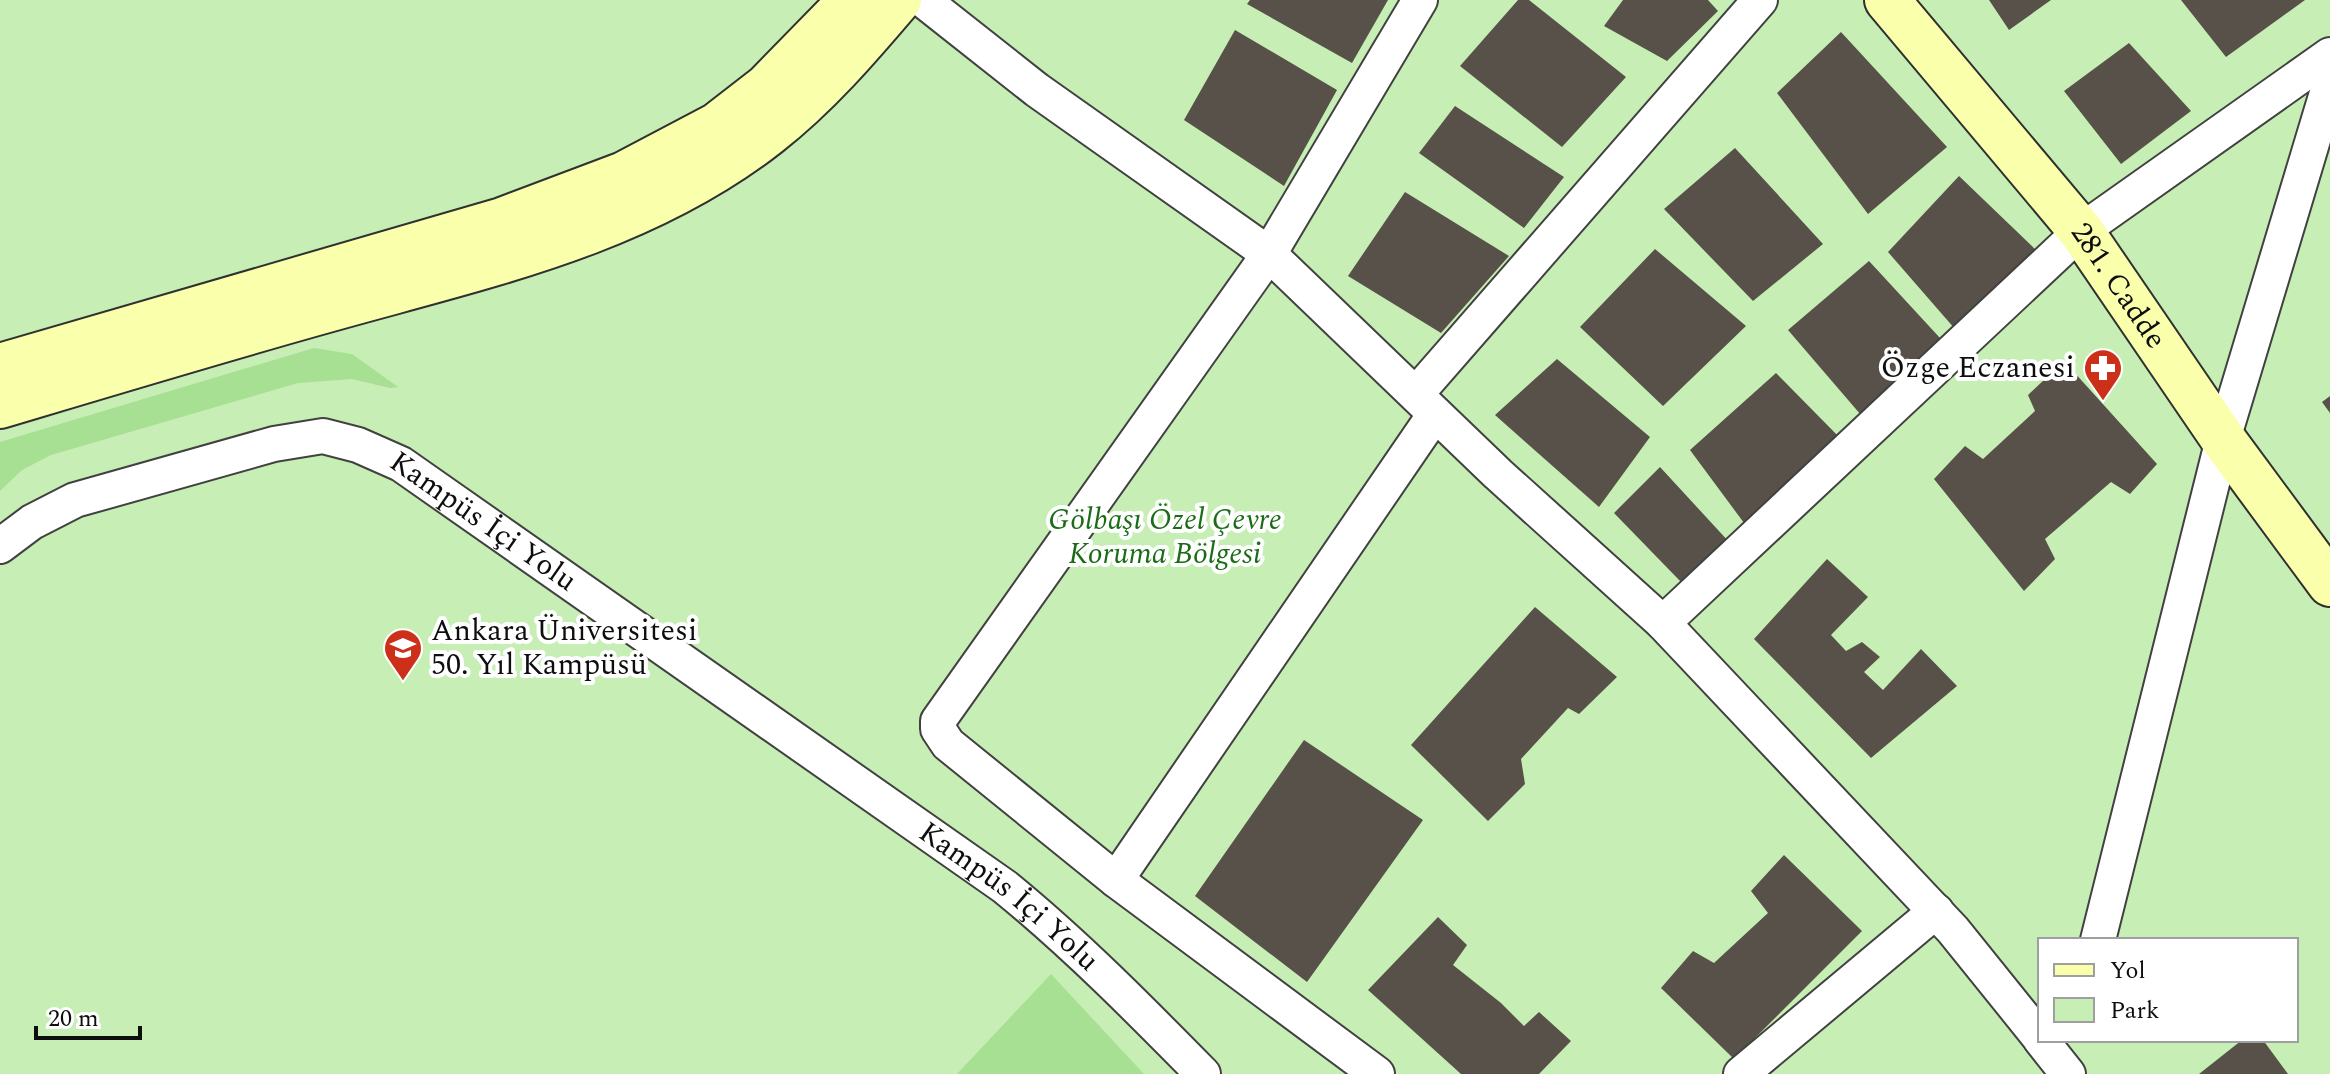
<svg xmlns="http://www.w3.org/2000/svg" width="2330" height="1074" viewBox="0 0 2330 1074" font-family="Spectral,serif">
<rect width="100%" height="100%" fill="#ffffef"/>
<path fill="#c7eeb4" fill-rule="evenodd" d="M0 0H2330V1074H0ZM2040 940H2296V1040H2040Z"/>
<path fill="#a7e092" d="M314 348 352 354 398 387 390 388 352 379 298 383 51 455 22 470 0 491V442Z
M1051 974 1144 1074H957Z"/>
<path fill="#585149" d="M1250 0H1388L1352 63 1247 4Z
M1518 0H1529L1626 77 1562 147 1460 66Z
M1623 0H1708L1718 11 1667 61 1604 26Z
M1989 0H2051L2009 30Z
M2181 0H2305L2226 57Z
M1235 30 1337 90 1284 186 1184 120Z
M1841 32 1947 147 1868 214 1777 93Z
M2129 43 2191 111 2121 164 2064 91Z
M1455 106 1564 177 1524 228 1419 153Z
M1735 148 1823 244 1753 301 1664 209Z
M1959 176 2037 251 1955 329 1888 252Z
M1405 192 1509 256 1441 333 1348 276Z
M1655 249 1746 326 1663 406 1580 327Z
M1869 261 1940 338 1861 415 1788 330Z
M1557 359 1650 437 1599 507 1495 415Z
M2064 361 2157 464 2130 494 2111 482 2045 539 2055 559 2024 591 1934 479 1965 446 1983 459 2035 411 2028 395Z
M1776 373 1840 438 1747 527 1690 450Z
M2330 396V413L2322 402Z
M1660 467 1730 543 1682 583 1614 513Z
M1827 559 1868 597 1831 635 1846 651 1862 642 1880 657 1864 672 1883 690 1921 649 1957 686 1871 758 1754 639Z
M1535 607 1617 677 1579 714 1568 708 1521 759 1525 784 1488 821 1411 745Z
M1304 740 1423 820 1307 982 1195 896Z
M1784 855 1862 931 1734 1059 1661 988 1693 951 1714 963 1768 913 1751 891Z
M1438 917 1467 945 1453 965 1501 1003 1524 1026 1539 1012 1571 1041 1539 1074H1461L1368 990Z
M2242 1040H2263L2288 1074H2199Z"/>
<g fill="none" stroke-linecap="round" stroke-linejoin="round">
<defs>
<g id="street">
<path d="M923 0 1037 90 1269 254 1498 474 1663 623 1953 930 2040 1038"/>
<path d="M1416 394 1760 0"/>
<path id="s1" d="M0 546 32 522 75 500 274 444 323 436 358 445 401 464 1005 887C1076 945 1139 1009 1203 1074"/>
<path d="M1663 623 2081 231 2330 55"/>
<path d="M1116 880 1435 414"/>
<path d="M2098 940 2223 439 2330 83"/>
<path d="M2041 1040 2068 1074"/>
<path d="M1377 1074 1116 880 948 744 938 729V721L1269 254 1420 0"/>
<path d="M1741 1074 1936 911"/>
</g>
<g id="secondary">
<path id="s2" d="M1887 0 2081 231 2223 439 2330 584"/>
<path d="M0 366 502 220 624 174 717 125 766 87 851 0"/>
<path d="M0 406C107 374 213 342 320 312 474 268 638 236 768 134 817 96 859 47 899 0"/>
</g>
</defs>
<use href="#street" stroke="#414141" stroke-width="38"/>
<use href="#secondary" stroke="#303030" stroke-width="48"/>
<use href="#street" stroke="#fff" stroke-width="34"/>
<use href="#secondary" stroke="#f9ffaa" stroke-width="44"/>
</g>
<defs>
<symbol id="pharmacy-pin" viewBox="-11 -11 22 30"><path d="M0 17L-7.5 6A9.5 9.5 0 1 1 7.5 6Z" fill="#cc3018" stroke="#fff"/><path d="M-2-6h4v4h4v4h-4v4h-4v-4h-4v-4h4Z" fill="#fff"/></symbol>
<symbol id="university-pin" viewBox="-11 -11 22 30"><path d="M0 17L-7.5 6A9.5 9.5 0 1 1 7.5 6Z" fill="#cc3018" stroke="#fff"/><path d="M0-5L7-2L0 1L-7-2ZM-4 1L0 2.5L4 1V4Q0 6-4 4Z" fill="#fff"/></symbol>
</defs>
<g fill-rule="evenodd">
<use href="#pharmacy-pin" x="2081" y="346" width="44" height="60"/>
<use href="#university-pin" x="381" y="626" width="44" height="60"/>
</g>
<g text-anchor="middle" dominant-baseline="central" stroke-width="8" stroke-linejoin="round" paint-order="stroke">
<g font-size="30" fill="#0e0e0e" stroke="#fff">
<text stroke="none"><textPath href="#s2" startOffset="368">281. Cadde</textPath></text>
<text stroke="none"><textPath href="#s1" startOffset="528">Kampüs İçi Yolu</textPath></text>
<text stroke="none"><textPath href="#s1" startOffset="1174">Kampüs İçi Yolu</textPath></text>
</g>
<g font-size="30" fill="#0e0e0e" stroke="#fff" text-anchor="end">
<text x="2075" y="368">Özge Eczanesi</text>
<text x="431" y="631" text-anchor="start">Ankara Üniversitesi<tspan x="431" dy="34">50. Yıl Kampüsü</tspan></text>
</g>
<g font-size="30" font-style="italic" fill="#1a6c17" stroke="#fff">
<text x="1165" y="520">Gölbaşı Özel Çevre<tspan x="1165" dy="34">Koruma Bölgesi</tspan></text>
</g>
</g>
<rect x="2038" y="938" width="260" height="104" fill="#ffffff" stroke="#9f9f9f" stroke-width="2"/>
<rect x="2054" y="964" width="40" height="12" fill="#f9ffaa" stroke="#9f9f9f" stroke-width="2"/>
<text x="2110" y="978" font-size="24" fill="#0e0e0e">Yol</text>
<rect x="2054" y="998" width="40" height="24" fill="#c7eeb4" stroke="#9f9f9f" stroke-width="2"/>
<text x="2110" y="1018" font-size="24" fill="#0e0e0e">Park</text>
<path d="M36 1026v12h104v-12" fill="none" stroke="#0e0e0e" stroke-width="4"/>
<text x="48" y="1026" font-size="24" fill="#0e0e0e" stroke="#ffffff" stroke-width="6" paint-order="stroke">20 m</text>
</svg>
